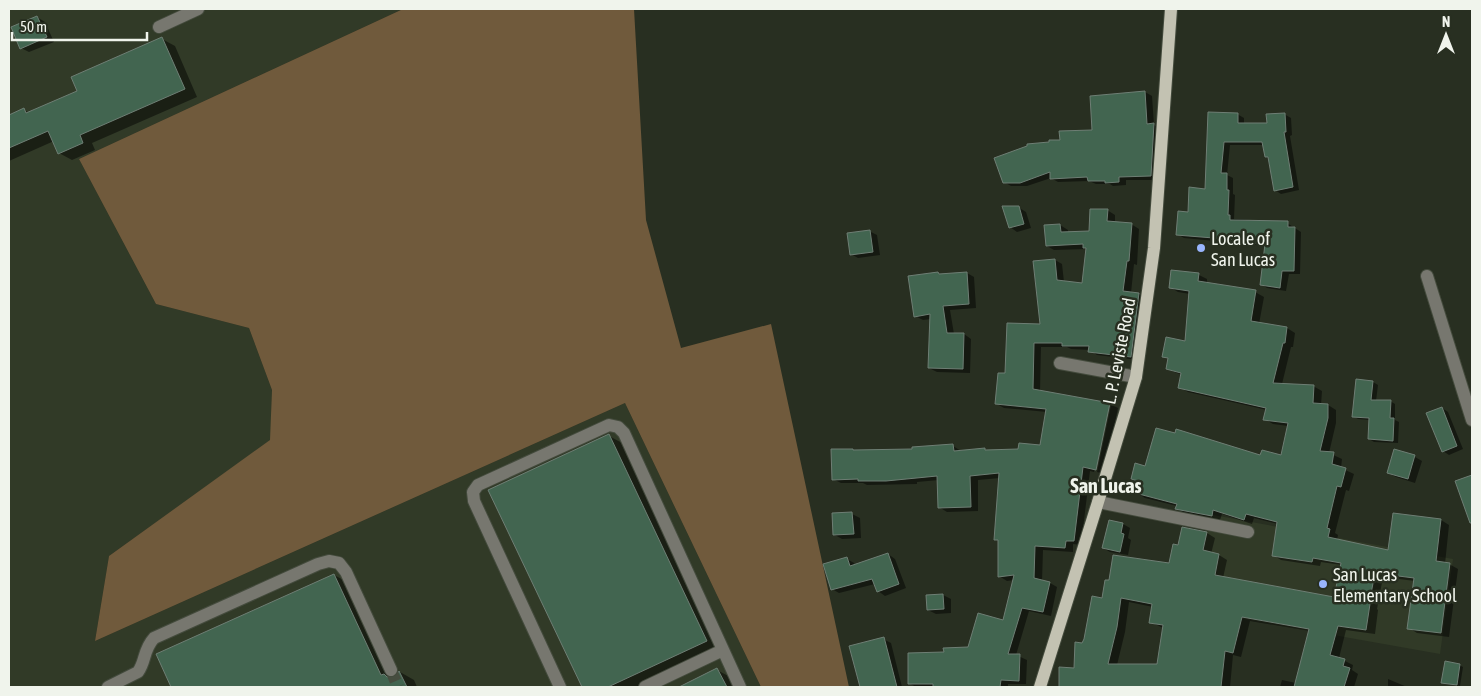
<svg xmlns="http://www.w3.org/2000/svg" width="1481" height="696" viewBox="0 0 1481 696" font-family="'Asap Condensed',sans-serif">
<rect width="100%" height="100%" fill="#282f21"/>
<path fill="#313a27" d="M9 9H403L79 159 156 304 249 328 272 390 271 440 109 556 95 641 625 403 761 687H9Z
M1208 514 1453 559 1440 654 1192 610Z"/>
<path fill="#705a3c" d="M403 9H634L646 220 681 348 771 324 849 687H761L625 403 95 641 109 556 270 440 272 390 249 328 156 304 79 159Z"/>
<path fill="#0007" fill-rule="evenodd" d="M37 17 45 22 54 42 29 52 21 48Z
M162 39 175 46 197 97 92 143 95 150 72 160 59 153 54 141 9 161V116L24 110 30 113 79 92Z
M1145 92 1152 96 1154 125 1160 129 1158 180H1126V185L1113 186 1110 184H1096L1089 181 1058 182 1051 178 1027 186H1011L1004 182 1061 141 1093 131Z
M1210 113 1237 114 1244 118V124H1268L1284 114 1291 118 1292 135 1290 136 1299 190 1281 194 1275 190 1269 159 1266 157 1264 145H1230L1227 175 1233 178V194L1235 195 1234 219 1287 223 1301 232 1300 274H1289L1286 291 1267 288 1261 284 1266 246 1184 238 1177 234 1189 213 1206 190Z
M1018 207 1026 212 1031 228 1017 232 1010 227Z
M1107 210 1115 215V223L1131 224 1139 229 1137 265 1134 264 1131 293 1139 294 1147 299 1138 360 1097 355 1090 350 1071 349 1067 347H1041L1040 392 1110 404 1118 408 1104 474 1097 472 1111 405H1109L1094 472 1090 471 1081 545 1073 544V552L1043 550 1042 581 1050 583 1057 587 1051 616 1029 611 1016 655 1027 660 1026 684H1008V687H916L909 683 945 653 969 648 1004 622 1014 580 1007 581 999 576V542L996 539 1000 478 978 480V511L947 512 939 507V480L917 482V484L867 485 863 483H841L833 479 855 451 913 450 953 446 961 451 984 449 987 451 1019 450 1041 446 1047 412 1004 408 997 404 1007 375 1042 326 1055 260 1062 264 1064 282 1083 285 1088 249 1054 250 1047 246 1060 225 1068 230V233L1090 232Z
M869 231 877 235 880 255 858 258 851 254Z
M938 273 941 275 967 273 974 277 976 308 950 310 954 334H964L971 339 970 373 937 372 929 368 931 319 923 320 915 316Z
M1199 275 1207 279V284L1255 292 1264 297 1259 324 1287 328 1295 333 1293 347H1291L1282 384 1313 386 1322 391 1321 405H1328L1336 410V423L1329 453 1342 459 1341 468 1354 474 1349 491 1346 490 1335 533 1338 535 1337 540 1390 551 1394 515 1441 520 1449 525 1445 564H1449L1458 569 1449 637 1417 633 1409 628 1415 581 1383 577 1377 609 1378 610 1375 634 1346 630 1339 658 1353 665 1352 670 1358 674 1354 687H1280L1282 680 1296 683 1310 631 1250 621 1241 657 1233 655 1230 687H1060V669H1075L1083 644 1103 599 1170 564 1179 546 1183 529 1207 533 1215 538 1211 554 1219 555 1227 560 1223 578 1335 599 1342 565 1321 562 1320 566 1281 560 1273 555 1278 524 1254 518 1252 524 1222 514 1220 520 1185 513 1177 509V506L1145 498 1137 493 1139 483 1132 479 1146 467 1261 456 1281 457 1288 426 1273 424 1265 419 1267 410 1188 392 1179 387 1182 375 1167 369 1169 359 1163 356 1186 342 1190 294 1178 292 1170 287ZM1129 602 1153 607 1151 622 1163 628 1158 665H1117L1125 632Z
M1357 380 1373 382 1378 385 1376 401H1390L1395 404V420L1399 422 1398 443 1374 442 1369 439 1370 420 1358 419 1353 416Z
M1442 408 1448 412 1463 449 1449 455 1443 451Z
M609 436 624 444 721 650 641 687H583L490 490Z
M1395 451 1415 457 1422 461 1415 483 1396 477 1388 473Z
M852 514 860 518 861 538 842 539 835 535Z
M1110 522 1123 524 1130 528 1128 538 1131 540 1128 555 1110 552 1103 548Z
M888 554 895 559 906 588 885 596 878 591 875 584 839 593 832 589 847 559 854 563 855 566Z
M334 575 349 583 393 679 398 676 400 672 414 680 417 687H173L158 655Z
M943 595 951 599V613L936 614 928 610 927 596Z
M883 639 891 643 902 687H862L850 646Z
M1459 665 1463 667 1460 686 1443 683Z
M717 670 732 678 737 687H681Z
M1388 679 1407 687H1408H1388Z"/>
<path fill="#426550" stroke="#6e7e74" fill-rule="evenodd" d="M37 16 47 37 20 49 11 27Z
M162 37 185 89 80 135 83 143 58 154 48 131 9 148V115L24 108 26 113 77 91 71 77Z
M1145 91 1147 124 1154 123 1151 176 1119 177V182L1105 183V181H1088L1087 177 1050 179V172L1020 183H1003L994 158 1027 146V144L1049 142V140H1060L1059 131 1092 130 1090 96Z
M1208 112 1238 113V123H1267L1266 114 1285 113 1286 132H1284L1293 187 1274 191 1268 157H1265L1262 142H1224L1221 173H1227V190H1229L1228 215H1230V220L1288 221V227H1295L1294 271H1282L1280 288 1260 285 1265 244 1239 242V240L1176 235 1178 211 1188 212 1189 187 1205 189Z
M1002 206H1019L1024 224 1009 228Z
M1090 209H1108L1107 221 1132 223 1129 261H1127L1123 291 1139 293 1131 357 1088 352 1089 346H1062V343H1034L1033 389 1110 403 1096 470 1083 467 1074 541H1066L1065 548 1035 546 1034 578 1050 582 1043 612 1022 608 1008 654H1020L1019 681 1001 680 1000 687H933V684H908V653L944 652 943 648 968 647 978 613 1003 620 1014 575 998 577V540H994L999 473 970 476 971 507 938 508 937 476 886 481H858V479L832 480 831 449H853V450L912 449V447L953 444 954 451 985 448V450L1018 449 1019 443 1040 445 1046 409 995 404 998 373H1005L1007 323 1040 324 1033 261 1055 259 1057 280 1082 283 1086 248H1083V244L1046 246 1044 225 1060 224 1061 232 1089 231Z
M870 230 873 252 850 255 847 233Z
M1171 270 1199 273 1198 281 1256 290 1251 321 1287 327 1285 343H1283L1273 383 1314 385 1313 403 1328 404V418L1320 451 1334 452 1332 464 1346 468 1341 487 1337 486 1327 528 1330 529 1328 537 1388 550 1393 513 1441 519 1436 561 1450 563 1441 633 1407 629 1414 578 1375 573 1369 604H1370L1366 630 1338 626 1330 655 1345 659 1343 666 1350 668 1344 687H1294L1309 629 1242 617 1233 653 1225 651 1221 687H1059V667L1074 668 1075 642 1082 643 1084 639 1092 596 1102 598 1105 580H1109L1113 555 1169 563 1173 544 1178 545 1182 527 1207 532 1203 550 1219 554 1215 575 1334 597 1341 563 1313 558 1312 562 1272 556 1277 522 1246 514 1244 520 1213 510 1212 516 1175 509 1177 504 1135 493 1138 481 1131 479 1135 463 1145 466 1156 428 1175 433 1176 429 1260 455 1262 450 1281 455 1288 423 1263 420 1266 408 1178 388 1181 373 1166 369 1168 358 1162 357 1166 337 1185 341 1189 291 1169 288ZM1121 598 1152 604 1149 623 1163 625 1157 664H1108L1117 627Z
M938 272 939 274 967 272 969 304 943 306 947 333H964L963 369 928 368 930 314 914 317 908 276Z
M1356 379 1373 381 1371 400H1391L1390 418H1394L1393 441 1368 439 1369 418 1352 417Z
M1442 407 1457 446 1442 452 1426 413Z
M609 434 707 641 608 687H582L488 490Z
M1394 449 1415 455 1408 479 1387 473Z
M1472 475V523H1470L1455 481Z
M852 512 854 534 833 535 832 513Z
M1109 520 1123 523 1121 533 1124 534 1120 552 1102 548Z
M888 553 899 584 877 592 872 579 831 590 823 564 847 557 850 566Z
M334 574 381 675 384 674 387 677 394 678 397 675 399 671 407 687H171L156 654Z
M943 594 944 609 927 610 926 595Z
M884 637 897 687H860L849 646Z
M1445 661 1460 664 1457 685 1441 683Z
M717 668 727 687H679Z"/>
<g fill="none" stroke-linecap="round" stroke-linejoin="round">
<path stroke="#464d3f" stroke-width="12" stroke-dasharray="12 6" stroke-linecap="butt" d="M391 670 398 687"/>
<defs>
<path id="minor" d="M159 27 198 9
M1427 276 1472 420
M1060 363 1136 377
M1098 502 1248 532
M108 687 138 672C146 661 143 650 154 638L318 564 329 561 339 563 346 572 391 670
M560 687 474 501 473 492 478 485 609 425 618 427 624 433 740 687
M645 687 723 650"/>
<path id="major" d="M1040 687 1098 502 1136 377 1154 248 1171 9"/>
</defs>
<use href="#minor" stroke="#444b3d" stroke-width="14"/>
<use href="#major" stroke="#444b3d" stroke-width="14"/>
<use href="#minor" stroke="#77776f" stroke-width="12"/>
<use href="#major" stroke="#c3c2b2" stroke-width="12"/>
</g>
<g fill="#99b5fd" stroke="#282f21" stroke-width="2">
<circle cx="1201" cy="248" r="5"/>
<circle cx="1323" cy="584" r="5"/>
</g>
<g text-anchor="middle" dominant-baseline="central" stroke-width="5" stroke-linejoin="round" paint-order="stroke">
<g font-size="18" fill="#f0f4ec" stroke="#282f21" text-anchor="start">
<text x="1211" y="238">Locale of<tspan x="1211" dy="21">San Lucas</tspan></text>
<text x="1333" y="574">San Lucas<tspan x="1333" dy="21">Elementary School</tspan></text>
</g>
<g font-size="18" fill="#f0f4ec" stroke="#282f21">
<text transform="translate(1119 351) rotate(-79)">L. P. Leviste Road</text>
</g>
<g font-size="20" font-weight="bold" fill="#f0f4ec" stroke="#282f21">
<text x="1106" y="485">San Lucas</text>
</g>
</g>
<rect width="1481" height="696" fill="none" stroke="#f0f4ec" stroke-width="20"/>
<g transform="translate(1446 35)" stroke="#282f21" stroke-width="4" paint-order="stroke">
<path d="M0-4L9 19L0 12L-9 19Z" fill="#f0f4ec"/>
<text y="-8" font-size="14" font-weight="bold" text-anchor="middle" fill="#f0f4ec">N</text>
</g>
<path d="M12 32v8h135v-8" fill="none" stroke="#f0f4ec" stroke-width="2.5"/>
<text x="20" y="32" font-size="15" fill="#f0f4ec" stroke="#282f21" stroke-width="4" paint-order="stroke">50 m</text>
</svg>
